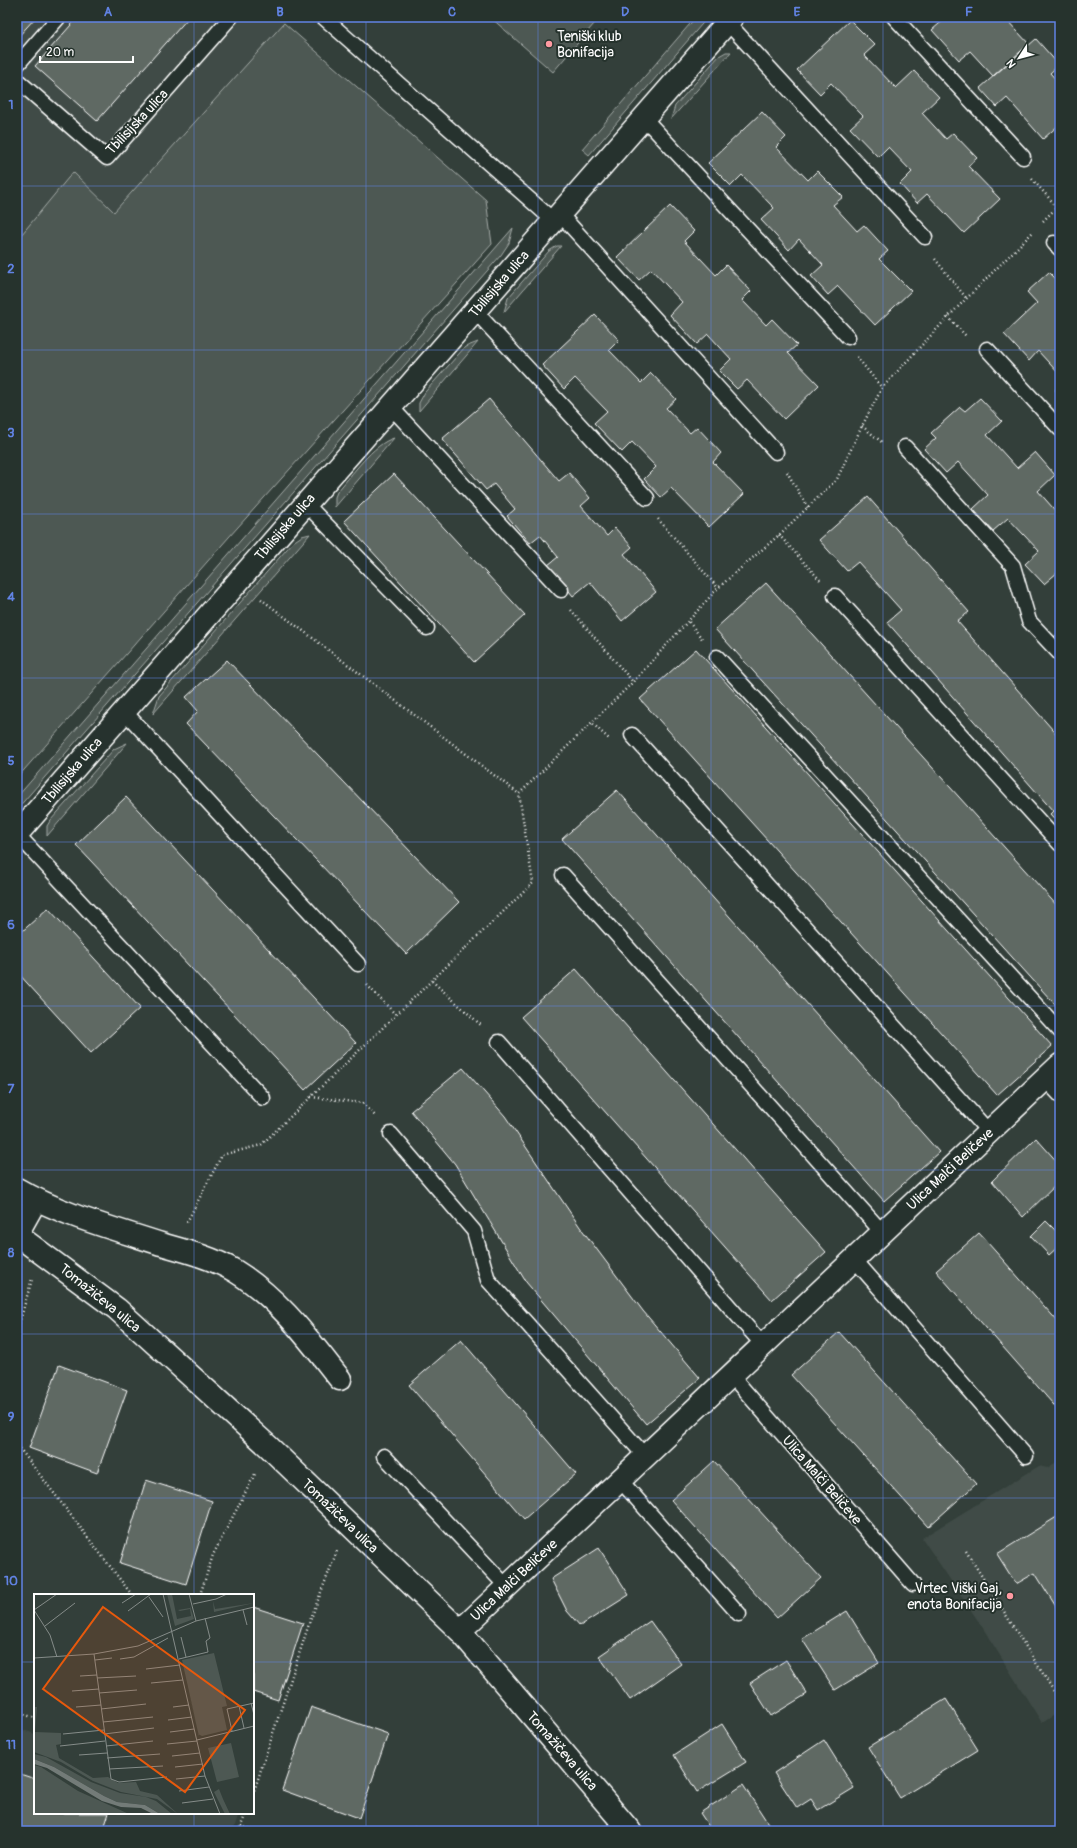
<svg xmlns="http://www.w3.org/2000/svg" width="1077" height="1848" viewBox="0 0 1077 1848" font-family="Pangolin,sans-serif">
<rect width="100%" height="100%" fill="#333f3a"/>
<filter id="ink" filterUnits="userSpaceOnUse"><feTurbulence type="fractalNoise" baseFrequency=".025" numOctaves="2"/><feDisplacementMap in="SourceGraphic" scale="8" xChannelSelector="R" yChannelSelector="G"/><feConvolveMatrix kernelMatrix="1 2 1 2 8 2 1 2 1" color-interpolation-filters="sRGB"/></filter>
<g filter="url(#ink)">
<path fill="#404c47" d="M17 17H285L284 23 114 212 73 172 17 240Z
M1060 1460V1719L1056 1714 1042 1723 981 1625 922 1538 1039 1466 1047 1468Z
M17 1728 35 1734V1813H239L233 1831H17Z"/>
<path fill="#4d5853" stroke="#a6aca9" d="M490 17H600L553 72Z
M696 17H708L589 155 582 149Z
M284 23 486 200 492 244 229 537 17 778V240L73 172 114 212Z
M726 52H731L671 119 675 106 719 56Z
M513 228 509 243 501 255 17 809V797Z
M557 246H561L504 312 508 298 549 251Z
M478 342 419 411V403L425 392 465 347Z
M394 438 335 507V497L337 492C352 475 373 444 394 438Z
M310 534 153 714 159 696 293 542 302 536Z
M127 743 47 836V826L50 821 114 749Z"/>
<path fill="#5f6964" stroke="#fff" d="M17 17H36L17 38Z
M78 17H189L97 121 35 66Z
M935 17H947L940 23Z
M947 17H1006L1005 18 1029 44 993 76 970 51 959 60 932 30Z
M850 20 875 45 864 55 896 88 914 71 939 97 922 113 946 139 953 133 977 158 968 166 1000 199 964 233 927 194 917 203 900 184 912 172 888 147 878 157 850 128 863 116 831 83 820 94 797 70Z
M1036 39 1059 65 1050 73 1060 84V124L1043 139 1007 98 997 107 980 88Z
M762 112 786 137 776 147 808 180 817 171 843 197 833 205 857 231 864 225 888 251 879 259 911 291 875 325 838 286 828 295 811 276 823 265 799 239 789 250 761 220 774 208 742 175 731 186 708 163Z
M670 206 694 231 684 241 716 275 726 265 751 291 742 300 766 325 772 319 797 345 788 353 819 385 784 419 747 380 737 389 719 371 731 359 708 334 697 344 670 315 682 302 651 269 639 280 617 257Z
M1049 272 1060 283V375L1038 351 1029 361 1004 334 1037 303 1027 292Z
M595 315 619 340 609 350 641 383 651 373 676 399 666 408 690 433 697 427 721 453 713 462 744 494 709 527 671 488 661 497 644 479 656 467 632 442 622 452 594 423 607 411 575 378 564 389 542 365Z
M1060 385V395L1055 390Z
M980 398 1002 421 987 435 1017 468 1035 452 1055 475 1038 491 1060 516V574L1058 572 1044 584 1025 564 1039 551 1008 518 993 531 973 509 988 495 958 462 946 473 924 449 936 438 931 433 960 407 965 411Z
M489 399 559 481 569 473 590 498 581 506 607 536 615 528 632 547 624 554 656 592 622 621 590 582 573 596 548 565 558 557 540 535 530 543 507 516 515 509 494 484 486 490 442 439Z
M394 474 525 615 474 662 344 521Z
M868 497 969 612 957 621 1060 738V825L1050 814 1053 811 887 622 901 610 858 562 847 571 819 540Z
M766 583 1060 909V1010L715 629Z
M1060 632V643L1054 637Z
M696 649 1052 1046 997 1095 640 699Z
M227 660 459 902 406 954 186 724 198 711 186 697Z
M617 790 939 1152 884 1201 562 839Z
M126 797 356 1043 305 1090 76 845Z
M48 908 140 1008 91 1053 17 972V936Z
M576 969 826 1252 772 1300 521 1017Z
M463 1068 505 1116 580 1227 643 1311 700 1378 646 1424 526 1282 455 1164 411 1111Z
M1036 1138 1060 1165V1181L1023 1217 992 1181Z
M1046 1221 1060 1235V1245L1049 1255 1031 1236Z
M979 1233 1060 1324V1412L936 1271Z
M839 1332 976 1484 928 1527 791 1375Z
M461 1340 576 1474 524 1519 409 1385Z
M59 1365 127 1390 97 1473 29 1448Z
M714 1461 821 1578 777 1618 671 1500Z
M146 1480 212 1501 186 1584 120 1563Z
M1060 1515V1613L1035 1573 1016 1584 997 1554Z
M599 1548 629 1595 580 1626 567 1611 551 1579Z
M253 1607 303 1623 278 1700 253 1692Z
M847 1611 879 1663 835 1690 802 1639Z
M650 1621 681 1664 630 1700 599 1656Z
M786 1660 807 1694 771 1716 750 1683Z
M946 1699 978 1750 900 1798 868 1747Z
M311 1707 388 1734 359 1818 282 1790Z
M722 1724 746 1762 697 1792 674 1755Z
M824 1740 854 1788 818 1810 811 1799 797 1808 774 1773Z
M17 1773 35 1779V1813H109L103 1831 17 1830Z
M743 1785 773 1831H712L700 1813Z
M414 1827 427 1831H412Z"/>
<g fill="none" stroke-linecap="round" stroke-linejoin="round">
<defs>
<path id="service" d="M323 17 554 221
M894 17 1023 157
M727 22 925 237
M17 65 59 17
M17 80 107 158 231 17
M644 118 848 337
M560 214 776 452
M1054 243 1060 249
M475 311 647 498
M987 349 1060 429
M391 407 561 590
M905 447 1013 566 1029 621 1060 654
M306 504 427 628
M835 596 1060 844
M717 657 1060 1031
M124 711 358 964
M632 735 989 1132
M17 834 263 1098
M563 875 882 1232
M499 1042 763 1345
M1045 1079 1060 1095
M391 1134 474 1231 488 1280 645 1456
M854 1259 1026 1456
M731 1375 913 1584
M384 1456 507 1587
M620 1480 739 1614"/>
<path id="minor" d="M17 1189C62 1215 112 1228 161 1244 186 1251 213 1258 235 1271 279 1298 309 1340 340 1379
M17 1234 36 1200
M17 1235 117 1309 269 1447 460 1631 630 1831
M460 1631 1060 1065"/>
<path id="tertiary" d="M17 834 732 17"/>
</defs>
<use href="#service" stroke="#fff" stroke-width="17"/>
<use href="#minor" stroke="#fff" stroke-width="25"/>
<use href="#tertiary" stroke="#fff" stroke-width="25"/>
<path stroke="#fff" stroke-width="2.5" stroke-dasharray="1 3" stroke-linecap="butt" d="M1032 179 1057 207
M1043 221 1060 204
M935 259 967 299
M948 317 967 337
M857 357 882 388
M862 426 883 443
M787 472 808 508
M658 519 718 588
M779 535 820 580
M261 599 519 794
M571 610 633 682
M689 622 703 640
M593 724 610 740
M432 981 482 1026
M367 985 396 1015
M311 1097 363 1103 376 1117
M187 1222 222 1155 261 1145 533 883 519 794 633 682 718 588 779 535 837 479 862 426 882 388 948 317 1033 232
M17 1331 32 1279
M17 1445 132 1595
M966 1551 1060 1701
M200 1595 213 1555 256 1472
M17 1712 35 1718
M253 1794 311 1618 337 1551
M241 1826 255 1831
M239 1831 246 1813"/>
<use href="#service" stroke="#26332d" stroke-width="14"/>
<use href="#minor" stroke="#26332d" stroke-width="22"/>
<use href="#tertiary" stroke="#26332d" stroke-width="22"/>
</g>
</g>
<path fill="none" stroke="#6183e4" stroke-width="1" stroke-opacity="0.55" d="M194 17V1595M366 17V1831M538 17V1831M711 17V1831M883 17V1831M17 186H1060M17 350H1060M17 514H1060M17 678H1060M17 842H1060M17 1006H1060M17 1170H1060M17 1334H1060M17 1498H1060M17 1662H35M253 1662H1060M194 1813V1831"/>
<g fill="#ff9aa2" stroke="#26332d" stroke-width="1.5">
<circle cx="549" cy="44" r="4"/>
<circle cx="1010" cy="1596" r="4"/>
</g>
<g text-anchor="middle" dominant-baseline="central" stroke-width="4" stroke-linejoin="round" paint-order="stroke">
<g font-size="14" fill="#fff" stroke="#26332d" text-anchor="start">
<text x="557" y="36">Teniški klub<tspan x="557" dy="16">Bonifacija</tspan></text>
<text x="1002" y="1588" text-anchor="end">Vrtec Viški Gaj,<tspan x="1002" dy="16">enota Bonifacija</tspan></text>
</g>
<g font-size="14" fill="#fff" stroke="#26332d">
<text transform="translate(137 122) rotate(-47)">Tbilisijska ulica</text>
<text transform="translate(499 284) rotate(-49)">Tbilisijska ulica</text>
<text transform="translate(285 527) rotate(-49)">Tbilisijska ulica</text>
<text transform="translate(72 771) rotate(-49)">Tbilisijska ulica</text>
<text transform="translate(950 1169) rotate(-43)">Ulica Malči Beličeve</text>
<text transform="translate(100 1298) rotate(39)">Tomažičeva ulica</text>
<text transform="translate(822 1480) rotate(49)">Ulica Malči Beličeve</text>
<text transform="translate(340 1516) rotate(44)">Tomažičeva ulica</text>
<text transform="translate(514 1580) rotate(-43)">Ulica Malči Beličeve</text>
<text transform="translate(562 1751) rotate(49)">Tomažičeva ulica</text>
</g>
</g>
<g transform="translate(34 1594)">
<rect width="220" height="220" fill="#333f3a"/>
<path d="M133 0H138L143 25 157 22 156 15 146 17 144 16 156 14V12L160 25 141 32ZM179 7 181 15 220 9 180 18ZM180 59 193 112 188 113 193 136 168 142 164 140 165 142 147 68 163 133 148 66ZM0 113H3L1 138 27 139V150L22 151 25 164 59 184 74 183 84 189 102 188 106 197 123 201 144 220 123 205 87 198 59 187 27 168 0 158ZM197 149 205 183 183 188 174 154ZM0 160 12 163 57 188 86 199 112 203 122 207 138 220H126L111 211 83 208 70 202 20 173 0 165ZM0 171 7 173 44 197 95 220H0ZM185 195 189 205 196 220H191L180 198Z" fill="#4d5853"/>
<path d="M0 165 20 173 70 202 83 208 111 211 126 220H119L107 214 87 213 68 207 13 174 0 170Z" fill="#737b78"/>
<path fill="none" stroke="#858c89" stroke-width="1" d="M129 0 171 182 186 220M155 0 162 27M115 3 129 23M88 9 102 0M159 10 182 5 193 0M0 16 16 41 23 63M0 16 23 0M209 16 213 31M94 17 117 0M11 32 41 9M147 43 152 63M60 60 77 185 85 188 133 183M0 64 60 60 104 52 162 27 220 13M86 65 100 63 134 44M145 65 174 58 172 47 176 44 171 24M61 66 78 64M112 75 146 71M46 82 63 81M63 84 102 82M117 89 149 86M38 97 65 95M65 99 103 96M217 109 220 121M205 112 210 134M42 113 67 111M139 113 155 111M67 115 112 110M134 126 158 123M69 128 119 123M198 137 193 115 220 109M136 138 160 135M29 140 70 136M70 140 120 134M163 146 220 132M133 150 163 147M26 152 71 147M72 152 119 147M45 161 73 159M138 162 166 159M73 164 126 160M141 173 169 170M75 175 129 172M142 185 171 182M145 197 175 193M148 209 179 205"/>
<path fill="#e8590c" fill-opacity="0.15" stroke="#e8590c" stroke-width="2" d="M69 13 211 116 151 198 9 95Z"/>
<rect width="220" height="220" fill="none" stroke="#fff" stroke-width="2"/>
</g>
<rect width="1077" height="1848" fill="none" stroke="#26332d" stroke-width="44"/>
<g transform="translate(1019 58) rotate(234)" stroke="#26332d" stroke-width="3" paint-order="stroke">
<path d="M0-3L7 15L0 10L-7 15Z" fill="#ffffff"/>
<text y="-6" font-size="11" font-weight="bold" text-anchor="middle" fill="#ffffff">N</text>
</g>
<path d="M40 56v6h93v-6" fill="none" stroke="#ffffff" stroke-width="2"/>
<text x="46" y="56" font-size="12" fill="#ffffff" stroke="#26332d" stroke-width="3" paint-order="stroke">20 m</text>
<rect x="22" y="22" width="1033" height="1804" fill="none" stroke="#6183e4" stroke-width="1.5"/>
<g font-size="13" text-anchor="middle" font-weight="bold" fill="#6183e4">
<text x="108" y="16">A</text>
<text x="280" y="16">B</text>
<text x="452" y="16">C</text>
<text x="625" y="16">D</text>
<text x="797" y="16">E</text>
<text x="969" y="16">F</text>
<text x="11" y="109">1</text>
<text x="11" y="273">2</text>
<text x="11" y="437">3</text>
<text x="11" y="601">4</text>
<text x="11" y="765">5</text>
<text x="11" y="929">6</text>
<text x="11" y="1093">7</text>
<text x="11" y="1257">8</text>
<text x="11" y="1421">9</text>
<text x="11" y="1585">10</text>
<text x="11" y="1749">11</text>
</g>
</svg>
